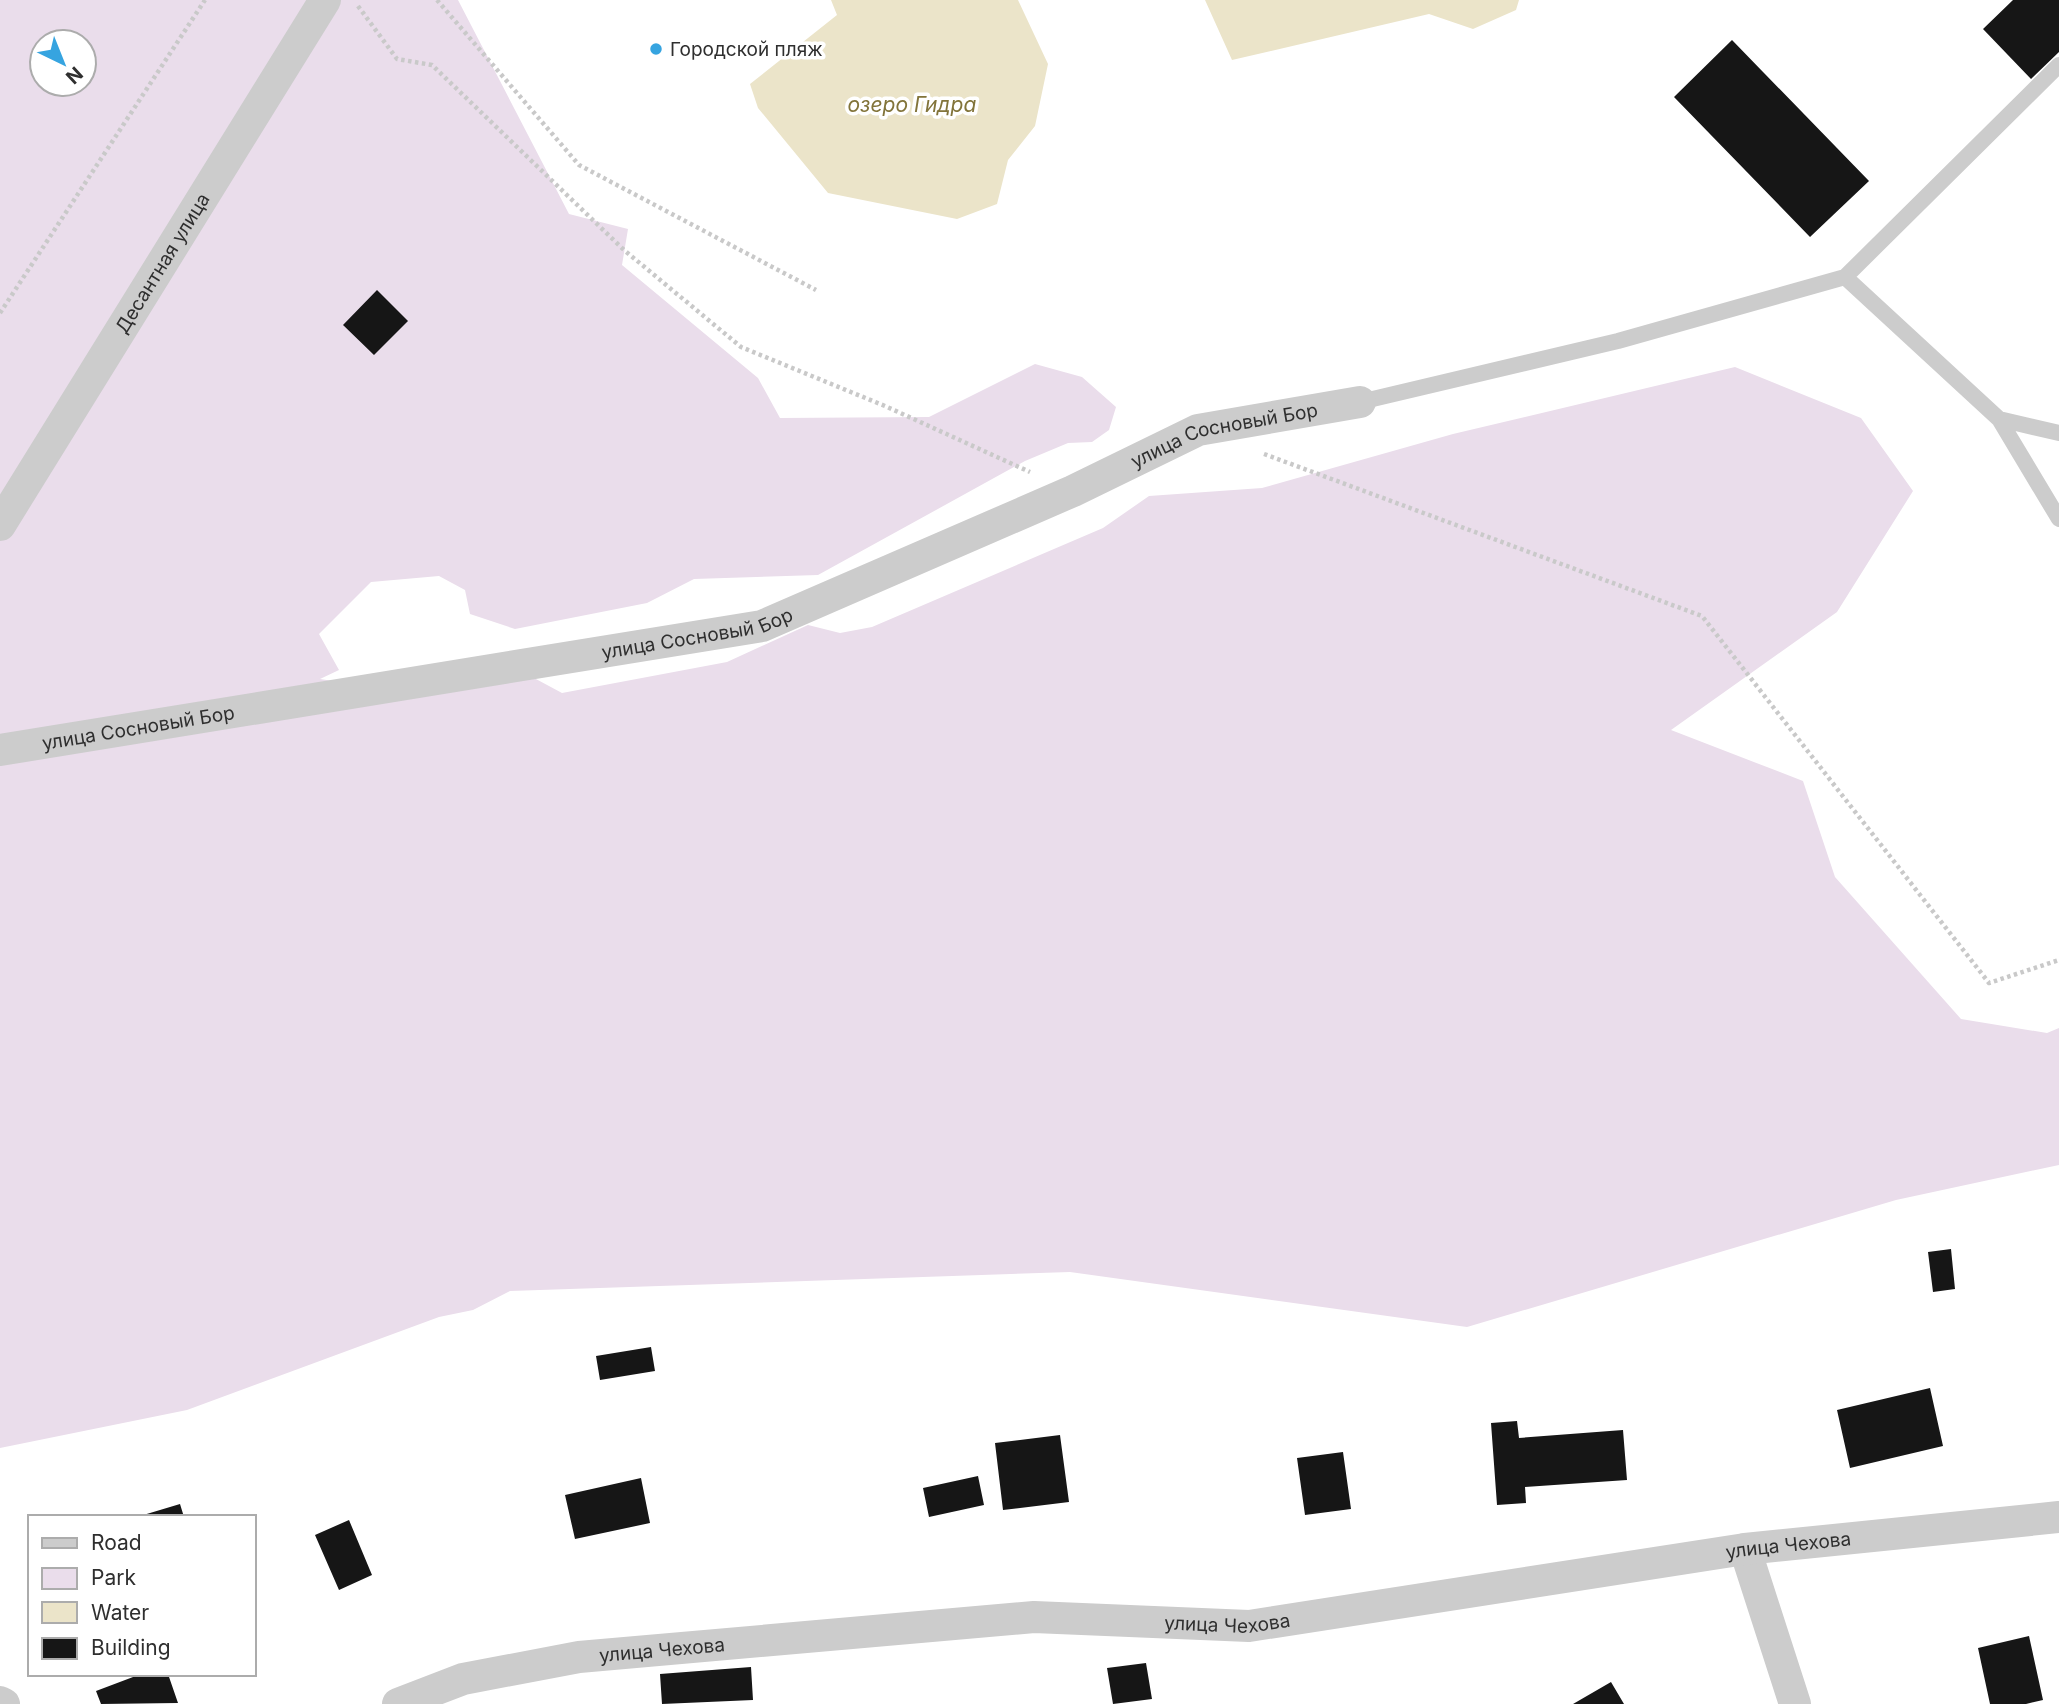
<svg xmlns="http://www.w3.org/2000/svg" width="2059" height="1704" viewBox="0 0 2059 1704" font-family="Inter,sans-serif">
<rect width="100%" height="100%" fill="#fff"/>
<path fill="#eaddeb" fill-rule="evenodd" d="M0 0H458L569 214 628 229 622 265 758 378 780 418 929 417 1035 364 1082 377 1116 407 1109 430 1092 442 1068 443 1025 461 818 575 694 579 647 603 515 629 470 614 465 590 439 576 371 582 319 634 339 670 320 679 386 689 508 664 562 693 727 662 808 625 840 633 872 627 1103 528 1149 496 1262 488 1453 434 1735 367 1861 418 1913 491 1837 612 1671 730 1803 781 1835 877 1961 1019 2047 1033 2059 1028V1165L1896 1200 1467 1327 1070 1272 510 1291 473 1310 439 1317 187 1410 0 1448ZM42 42H84V84H42Z"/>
<path fill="#ebe4c9" d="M831 0H1018L1048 64 1035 126 1008 160 997 204 957 219 828 193 758 108 750 84 837 15Z
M1205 0H1519L1516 10 1473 29 1429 14 1232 60Z"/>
<path fill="#161616" d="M2013 0H2059V52L2031 79 1983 29Z
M1732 40 1869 181 1810 237 1674 97Z
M377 290 408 321 374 355 343 325Z
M1951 1249 1955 1289 1933 1292 1928 1252Z
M651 1347 655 1371 600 1380 596 1356Z
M1930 1388 1943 1446 1850 1468 1837 1410Z
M1517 1421 1519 1438 1623 1430 1627 1480 1525 1487 1526 1503 1497 1505 1491 1423Z
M1060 1435 1069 1502 1003 1510 995 1443Z
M1343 1452 1351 1509 1305 1515 1297 1458Z
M978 1476 984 1505 929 1517 923 1488Z
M641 1478 650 1523 575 1539 565 1495Z
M180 1504 184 1517H141L140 1516Z
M349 1520 372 1575 339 1590 315 1535Z
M2029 1636 2043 1700 2026 1704H1990L1978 1648Z
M1146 1663 1152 1699 1113 1704 1107 1668Z
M751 1667 753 1700 662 1704 660 1674Z
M141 1674H168L178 1703 101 1704 96 1691Z
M1611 1682 1624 1704H1573Z"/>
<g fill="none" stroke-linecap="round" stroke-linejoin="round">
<path stroke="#c9c9c9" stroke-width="4.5" stroke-dasharray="3.5 3.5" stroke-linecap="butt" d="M437 0 579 165 816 290
M358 6 397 59 432 65 624 250 741 347 885 406 1030 472
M0 313 205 0
M1264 454 1702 616 1989 983 2059 960"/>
<path stroke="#ccc" stroke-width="16" d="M1845 277 1999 419 2059 519
M1360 402 1618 341 1845 277 2059 65
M1999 419 2059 433"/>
<g stroke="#ccc" stroke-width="32">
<path id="s1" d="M0 525 325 0"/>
<path id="s2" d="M0 750 762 626 1073 491 1198 430 1360 402"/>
<path d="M1745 1549 1795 1704"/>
<path d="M0 1702 4 1704"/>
<path id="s3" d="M398 1704 463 1679 579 1657 1034 1617 1249 1626 1745 1549 2059 1517"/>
</g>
</g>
<circle fill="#36a4e0" stroke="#fff" stroke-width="2.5" cx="656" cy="49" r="7"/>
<g text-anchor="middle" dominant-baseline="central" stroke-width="7" stroke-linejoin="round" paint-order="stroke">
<g font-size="19" fill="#2f2f2f" stroke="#fff" text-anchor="start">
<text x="670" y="49">Городской пляж</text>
</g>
<g font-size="19" fill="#2f2f2f" stroke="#fff">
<text stroke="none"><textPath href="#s1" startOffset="308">Десантная улица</textPath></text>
<text stroke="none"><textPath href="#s2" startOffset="1274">улица Сосновый Бор</textPath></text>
<text stroke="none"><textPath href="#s2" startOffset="707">улица Сосновый Бор</textPath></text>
<text stroke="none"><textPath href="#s2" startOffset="140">улица Сосновый Бор</textPath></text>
<text stroke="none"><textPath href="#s3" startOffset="1405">улица Чехова</textPath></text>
<text stroke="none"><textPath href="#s3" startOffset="838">улица Чехова</textPath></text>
<text stroke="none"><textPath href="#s3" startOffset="271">улица Чехова</textPath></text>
</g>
<g font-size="21" font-style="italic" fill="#82743a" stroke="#fff">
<text x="912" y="104">озеро Гидра</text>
</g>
</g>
<rect x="28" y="1515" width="228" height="161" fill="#ffffff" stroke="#acacac" stroke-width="2"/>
<rect x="42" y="1538" width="35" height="10" fill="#cccccc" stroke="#acacac" stroke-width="2"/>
<text x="91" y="1550" font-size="21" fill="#2f2f2f">Road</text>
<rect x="42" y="1568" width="35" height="21" fill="#eaddeb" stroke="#acacac" stroke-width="2"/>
<text x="91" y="1585" font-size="21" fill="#2f2f2f">Park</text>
<rect x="42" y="1602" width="35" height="21" fill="#ebe4c9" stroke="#acacac" stroke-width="2"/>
<text x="91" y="1620" font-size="21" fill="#2f2f2f">Water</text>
<rect x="42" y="1638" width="35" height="21" fill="#161616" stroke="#acacac" stroke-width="2"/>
<text x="91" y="1655" font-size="21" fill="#2f2f2f">Building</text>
<g transform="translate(63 63) rotate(137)"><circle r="33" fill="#ffffff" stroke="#acacac" stroke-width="2"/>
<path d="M0-5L12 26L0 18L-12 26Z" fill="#36a4e0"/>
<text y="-10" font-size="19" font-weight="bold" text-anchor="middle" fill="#2f2f2f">N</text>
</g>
</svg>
